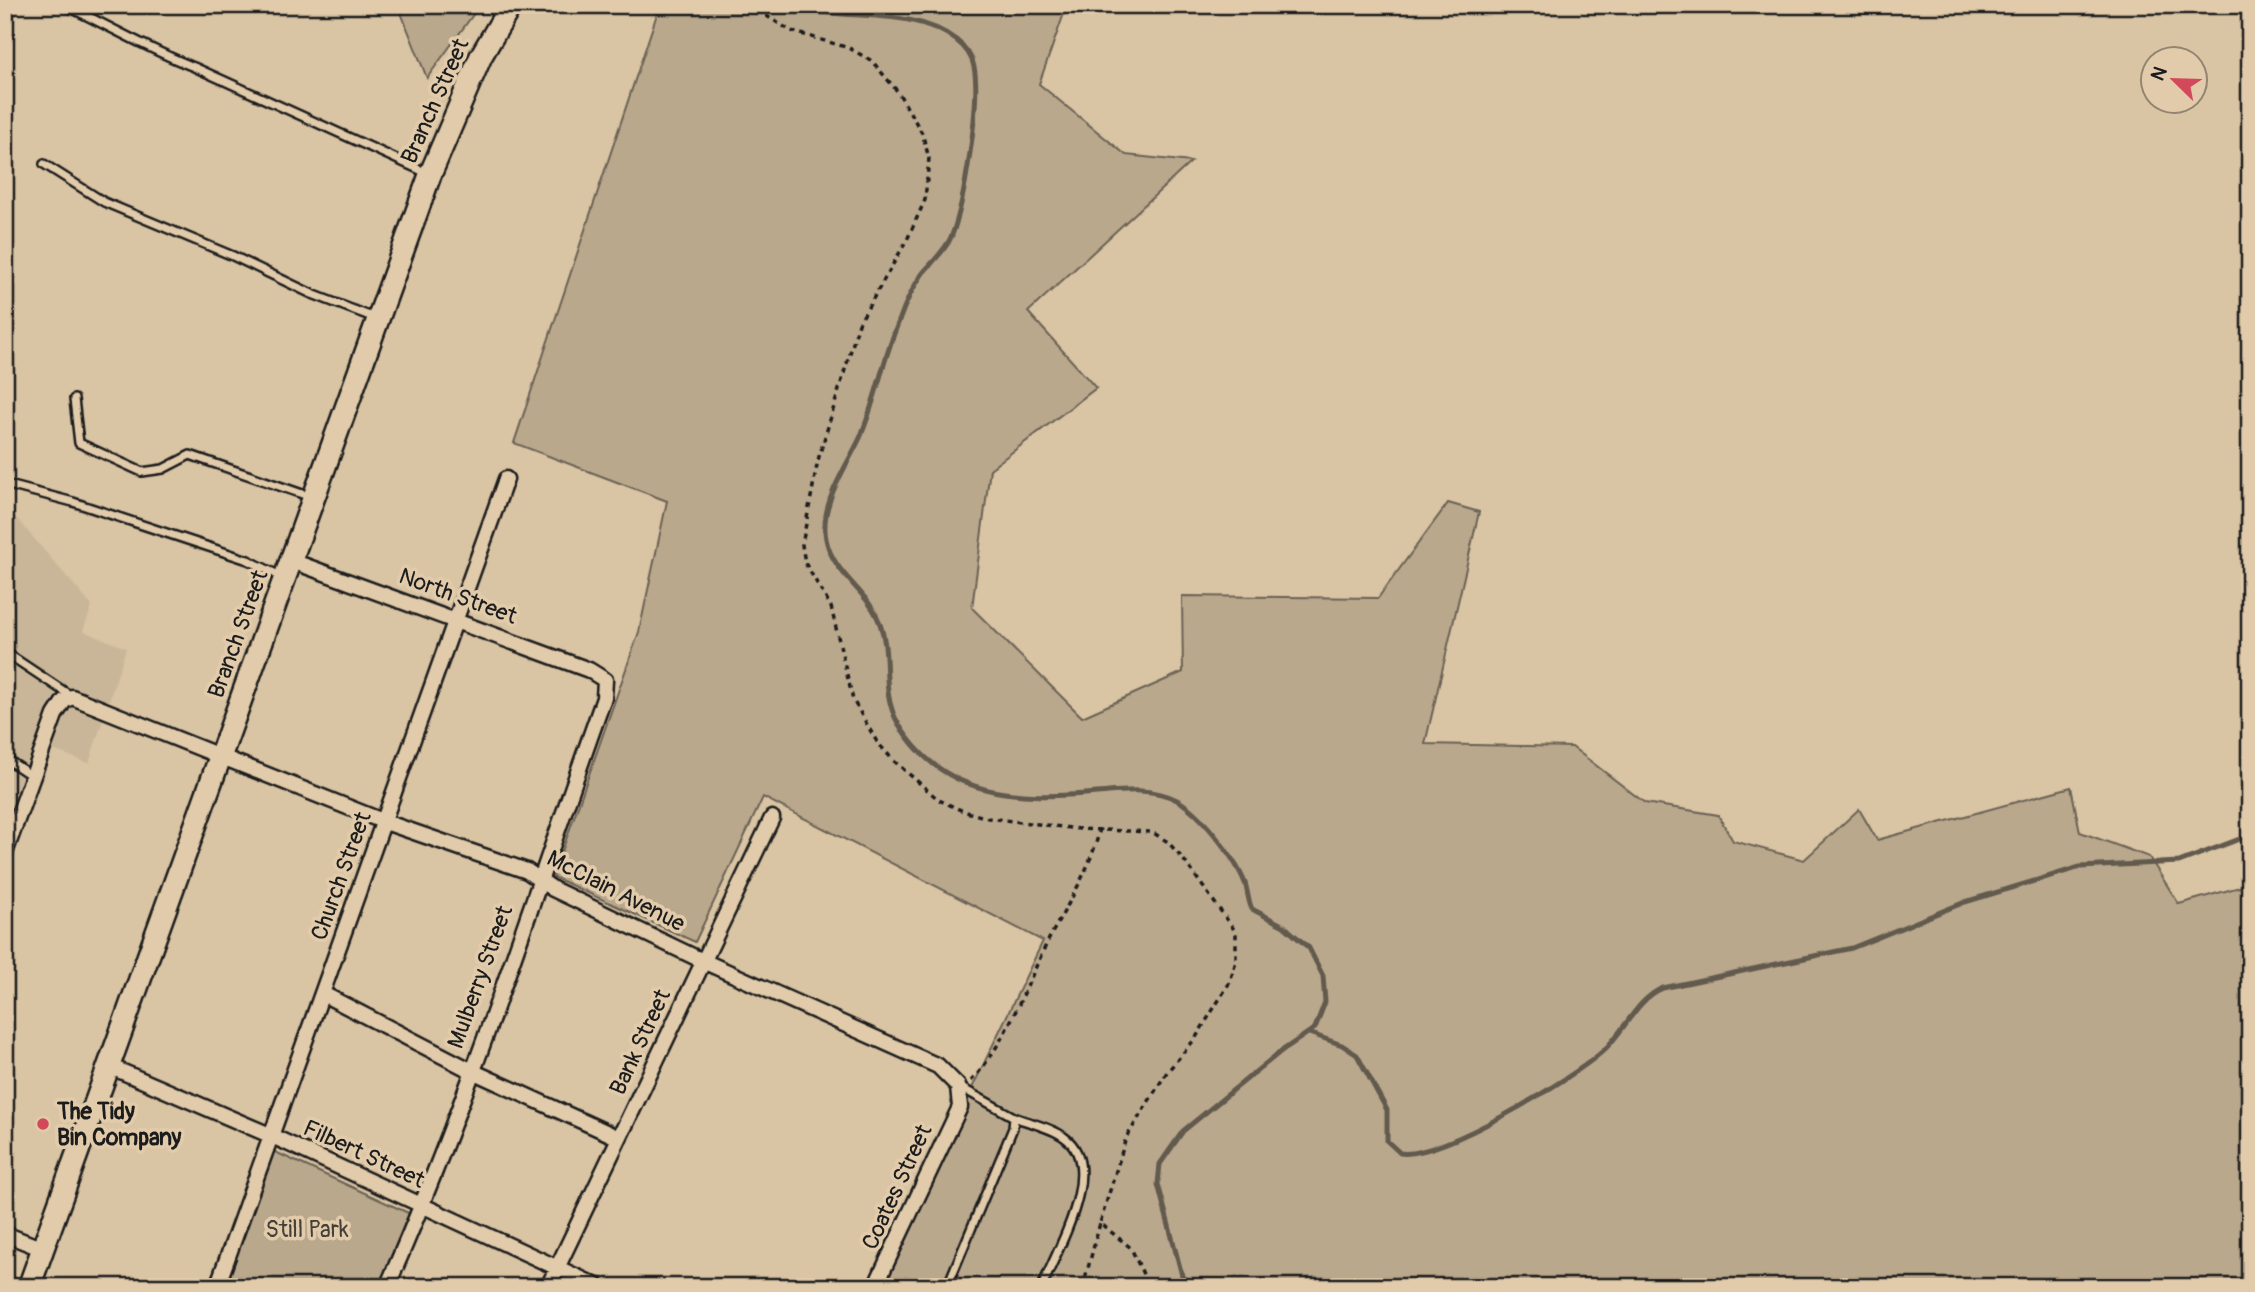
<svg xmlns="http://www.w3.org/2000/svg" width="2255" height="1292" viewBox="0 0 2255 1292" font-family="Pangolin,sans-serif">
<rect width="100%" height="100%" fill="#d9c4a4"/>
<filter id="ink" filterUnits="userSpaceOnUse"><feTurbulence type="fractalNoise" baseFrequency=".0143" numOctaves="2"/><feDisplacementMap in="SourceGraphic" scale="14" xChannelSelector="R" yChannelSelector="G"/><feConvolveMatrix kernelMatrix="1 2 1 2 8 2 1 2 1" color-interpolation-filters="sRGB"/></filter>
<g filter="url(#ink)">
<path fill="#c9b699" d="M5 505 92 606 83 631 126 648 89 763 42 746 5 846Z"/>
<path fill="#baa88d" stroke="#6b6254" stroke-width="2" d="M398 5H480L427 78Z
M660 5H1067L1039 84 1126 155 1191 162 1028 312 1096 388 990 469 972 608 1082 717 1183 672 1182 596 1378 598 1448 503 1479 512 1425 744 1572 747 1645 803 1718 815 1733 841 1804 860 1859 809 1877 840 2071 787 2080 832 2149 857 2179 904 2250 884V1287H876L1043 941 763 797 695 942 553 877 639 632 667 501 514 443Z
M273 1151 415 1216 382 1287H226Z"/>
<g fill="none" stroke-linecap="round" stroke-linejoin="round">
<path stroke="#625a4e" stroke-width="5" d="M792 5C843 23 911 5 956 40 965 47 972 56 974 67 981 99 964 205 952 235 946 250 933 261 923 273 912 288 905 304 899 321 883 359 876 400 860 438 846 468 819 504 826 539 833 575 869 591 880 624 892 657 880 692 898 723 943 799 1019 800 1097 793 1123 791 1152 787 1177 800 1201 813 1235 858 1245 883 1248 892 1248 901 1252 909L1284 926 1309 948 1323 976 1325 1002 1315 1028 1280 1052 1183 1131 1160 1164 1158 1184 1185 1287
M1309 1033 1342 1045 1357 1055 1387 1110V1141L1400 1153C1439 1160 1574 1078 1604 1050 1625 1031 1636 999 1663 988L1852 948 1965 902 2080 867 2179 862 2250 835"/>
<defs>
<path id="lane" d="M64 5C108 25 149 50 194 67L427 173
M44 164 104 202 233 256 312 294 375 318
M74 399 79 443 142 472 163 469 190 455 311 497
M5 484 73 502 248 560 282 577
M5 652 71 696
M5 758 32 776
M1014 1117C1029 1123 1051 1127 1064 1137 1107 1167 1056 1251 1042 1287
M947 1287 1013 1128 1014 1117 958 1086"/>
<path id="street" d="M292 561 589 670 605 680 604 698C534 894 471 1095 387 1287
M5 853 55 715 64 701 72 697 385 822 527 871 553 889 703 961 938 1066 958 1086 960 1107 875 1287
M323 994 472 1071 619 1138
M109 1066 272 1136 599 1287
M5 1234 43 1249
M217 1287 506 479
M548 1287 772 818"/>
<path id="secondary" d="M29 1287 430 175 481 56 511 5"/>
</defs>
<use href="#lane" stroke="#1c1c1c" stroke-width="12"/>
<use href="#street" stroke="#1c1c1c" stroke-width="19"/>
<use href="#secondary" stroke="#1c1c1c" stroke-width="26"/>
<path stroke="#1c1c1c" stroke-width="3.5" stroke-dasharray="5 5" stroke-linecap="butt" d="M749 5 791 31 849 48 872 61 898 92 922 133 929 158 925 200 907 240 859 323 818 460 802 545 805 563 831 607 853 700 877 742 894 761 939 800 963 811 988 818 1079 829 1152 832 1168 842 1183 859 1236 932V961L1230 982 1195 1039 1167 1072 1126 1138 1100 1223 1131 1248 1149 1287
M971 1081C1006 1045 1028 980 1051 935 1070 900 1091 868 1100 828
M1083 1287 1100 1223"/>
<use href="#lane" stroke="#e1cbaa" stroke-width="7"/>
<use href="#street" stroke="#e1cbaa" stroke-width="14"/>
<use href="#secondary" stroke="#e1cbaa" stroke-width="21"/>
</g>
</g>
<circle fill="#d1495b" stroke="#e1cbaa" stroke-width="2.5" cx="43" cy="1124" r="7"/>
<g text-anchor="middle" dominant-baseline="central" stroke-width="7" stroke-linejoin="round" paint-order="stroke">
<g font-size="23" fill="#1c1c1c" stroke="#e1cbaa">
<text transform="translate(435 101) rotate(-66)">Branch Street</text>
<text transform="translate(458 596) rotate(20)">North Street</text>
<text transform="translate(238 634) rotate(-70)">Branch Street</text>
<text transform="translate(341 876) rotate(-70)">Church Street</text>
<text transform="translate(616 891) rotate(27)">McClain Avenue</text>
<text transform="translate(480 977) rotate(-70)">Mulberry Street</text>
<text transform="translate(640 1042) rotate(-65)">Bank Street</text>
<text transform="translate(364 1154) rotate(25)">Filbert Street</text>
<text transform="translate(897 1187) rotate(-65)">Coates Street</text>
</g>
<g font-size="23" font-weight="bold" fill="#1c1c1c" stroke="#e1cbaa" text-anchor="start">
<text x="57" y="1111">The Tidy<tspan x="57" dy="26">Bin Company</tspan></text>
</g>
<g font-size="23" fill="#443f38" stroke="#e1cbaa">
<text x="307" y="1229">Still Park</text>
</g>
</g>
<rect width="2255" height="1292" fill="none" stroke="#e1cbaa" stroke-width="28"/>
<rect x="14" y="14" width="2227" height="1264" fill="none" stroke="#1c1c1c" stroke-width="2.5" filter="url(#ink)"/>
<g transform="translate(2174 80) rotate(293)"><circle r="33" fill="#e1cbaa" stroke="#928571" stroke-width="2"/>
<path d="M0-5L12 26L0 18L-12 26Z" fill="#d1495b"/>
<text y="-10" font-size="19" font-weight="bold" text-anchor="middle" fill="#1c1c1c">N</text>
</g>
</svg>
